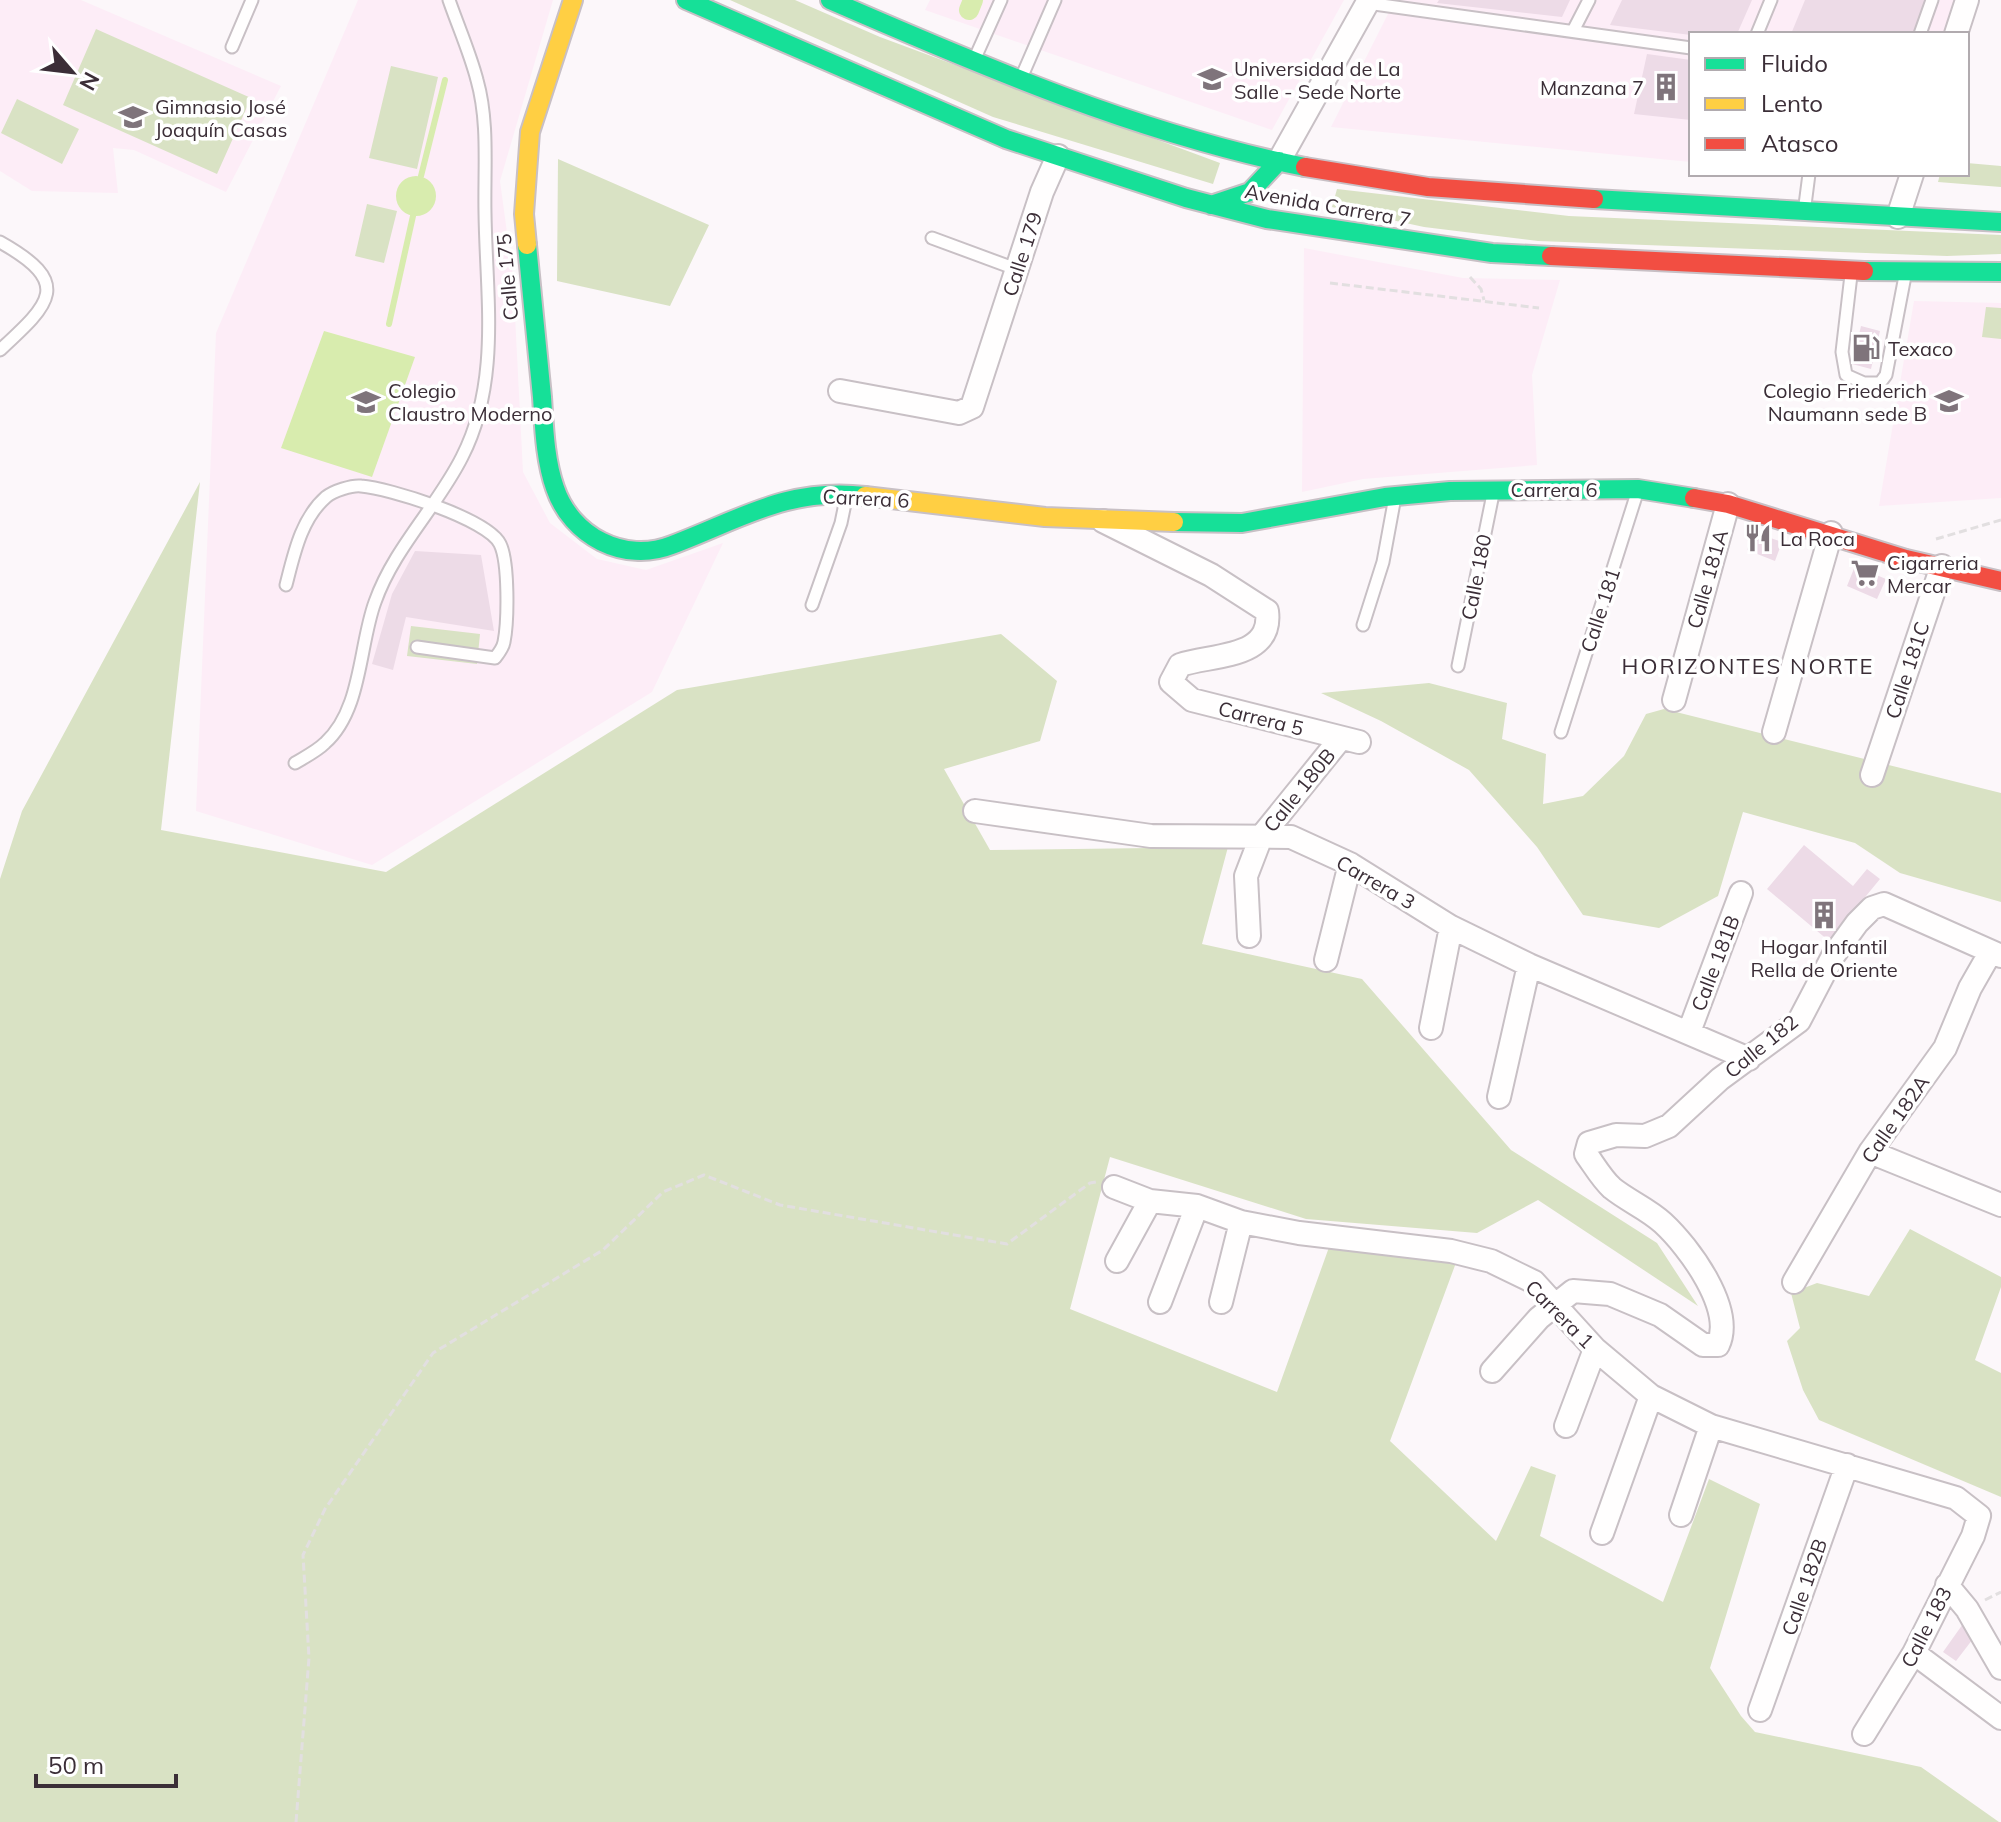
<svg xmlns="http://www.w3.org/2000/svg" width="2001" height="1822" viewBox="0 0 2001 1822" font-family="Mulish,sans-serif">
<rect width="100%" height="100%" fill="#fcf7fa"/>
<path fill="#fdedf7" d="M0 0H81L281 86 226 192 134 150 113 148 118 193 32 191 0 171Z
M358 0H553L500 181 513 277 523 472 550 523 597 559 646 570 723 543 652 692 372 865 196 811 216 333Z
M930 0H1344L1272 130 925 10Z
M1395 0H1959L1948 34H1691V162L1331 127Z
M1304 248 1463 278 1560 280 1532 375 1537 465 1363 479 1302 492Z
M1914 301 2001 303V498L1879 506Z"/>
<path fill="#d9e2c4" d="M730 0H795L880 37 1220 163 1213 184 993 117Z
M96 29 251 98 217 174 63 105Z
M391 66 438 77 417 169 369 158Z
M17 99 79 129 62 164 1 133Z
M558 159 709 225 670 306 557 281Z
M1967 163 2001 166V187L1938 182 1940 174H1967Z
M1337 189 1569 216 2001 235V254L1947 256 1538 241 1424 227 1332 207Z
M367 204 397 211 384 263 355 256Z
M1986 307 2001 308V339L1982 337Z
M200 482 161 830 386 872 677 690 1001 634 1057 681 1040 741 944 769 990 850 1228 847 1202 944 1362 979 1511 1150 1657 1243 1698 1306 1538 1200 1477 1233 1306 1219 1110 1157 1070 1309 1277 1392 1337 1225 1457 1260 1390 1441 1496 1541 1531 1466 1556 1475 1540 1536 1663 1602 1709 1479 1760 1504 1710 1668 1741 1716 1755 1732 1921 1767 1999 1822H0V879L22 811Z
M411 626 480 634 477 664 407 656Z
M1429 683 1507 703 1502 739 1546 754 1543 804 1583 796 1624 756 1646 714 1664 709 2001 793V902L1900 873 1855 843 1743 812 1718 896 1659 928 1583 915 1537 847 1469 770 1381 721 1321 693Z
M1910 1229 2001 1277V1287L1975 1360 2001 1373V1497L1819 1420 1803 1390 1787 1341 1800 1328 1791 1293 1817 1283 1869 1296Z"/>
<path fill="#d8ecae" d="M396 196a20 20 0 1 1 40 0a20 20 0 1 1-40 0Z
M324 331 415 357 372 477 281 448Z"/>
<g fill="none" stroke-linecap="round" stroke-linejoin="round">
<path stroke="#d8ecae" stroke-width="6" d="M421 176 445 80
M389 324 413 216"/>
<path stroke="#d8ecae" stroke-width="20" d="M969 10 973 0"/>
</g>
<path fill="#eddbe7" d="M1439 0H1570L1562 17 1437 3Z
M1622 0H1752L1737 34 1691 35 1610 25Z
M1805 0H1925L1913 34H1791Z
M1647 54 1691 60V120L1634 114Z
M1861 326 1880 331 1871 369 1852 364Z
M1753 532 1782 542 1775 561 1747 550Z
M415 551 481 555 494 631 406 617 393 670 372 664 392 594Z
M1855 566 1886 579 1877 599 1847 586Z
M1804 845 1853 886 1867 869 1880 879 1829 941 1767 889Z
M1965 1621 1979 1631 1956 1661 1943 1652Z"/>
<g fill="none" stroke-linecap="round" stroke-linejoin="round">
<defs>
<path id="lane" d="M1367 3 1691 48
M1573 31 1589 0
M1757 34 1771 0
M1920 34 1932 0
M232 47 252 0
M975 58 1001 0
M1022 76 1055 0
M1805 205 1809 174
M932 238 1016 269
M0 242C73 283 51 303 0 350
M1851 275 1842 352 1846 375 1864 383H1880L1886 375 1905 276
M286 585C294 554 301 519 326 497 333 491 352 485 361 486 389 488 488 519 500 544 509 562 508 622 504 642 503 648 499 653 495 658L417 647
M812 605 841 523 847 494
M1363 625 1383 562 1395 497
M1458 666 1493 494
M1561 732 1637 493
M295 763C305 757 317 751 325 743 362 710 359 645 375 602 394 548 437 507 462 457 501 381 486 295 485 213 484 170 489 122 477 80 470 53 458 26 449 0"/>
<path id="street" d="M1956 34 1967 0
M1279 161 1369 0
M1898 217 1912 174
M840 391 959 413 972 407 1042 192 1058 156
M1103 521 1211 575 1267 611C1273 659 1213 654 1180 665L1171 682 1192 700 1359 742
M1674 700 1728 504
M1774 732 1831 533
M1872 775 1942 566
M975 811 1151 836 1291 837 1350 864 1451 927 1529 965 1749 1059
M1249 936 1246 876 1261 837 1341 738
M1326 960 1350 864
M1431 1028 1451 927
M1689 1032 1741 893
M1499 1097 1529 965
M1870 1152 2001 1205
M1114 1187 1150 1201 1197 1206 1241 1222 1299 1233 1451 1251 1491 1261 1534 1282 1595 1349 1651 1396 1711 1426 1956 1498 1979 1516 1973 1536 1914 1653 1864 1734
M1117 1261 1150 1201
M1794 1282 1870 1152 1945 1048 1970 988 1990 953
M1160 1302 1197 1206
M1221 1302 1241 1222
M1492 1371 1539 1318 1573 1291 1610 1294 1660 1315 1703 1345H1718C1735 1309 1689 1247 1663 1223 1648 1209 1628 1201 1612 1188 1602 1179 1594 1165 1586 1154L1589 1143 1616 1135 1645 1136 1669 1126 1720 1079 1799 1021 1833 956 1857 923 1872 908 1884 904 2001 956
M1566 1426 1595 1349
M1681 1515 1711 1426
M1602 1533 1651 1396
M1947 1585 1967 1609 2001 1668
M1914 1653 2001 1718
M1760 1710 1847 1465"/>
<path id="fast" d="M686 0 1006 139 1186 198 1267 219 1492 253 1551 256
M830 0C984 67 1140 134 1305 167
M1594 199 2001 222
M1211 205 1250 192 1279 161
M527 245C532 296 537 346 542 397 544 426 545 460 555 488 571 536 624 564 672 545 741 519 788 487 865 496
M1864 271 2001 272
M1174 522 1242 523 1385 497 1450 491 1638 489 1694 498"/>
<path id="slow" d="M527 245 524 214 530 132 573 0
M865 496 1045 517 1174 522"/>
<path id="jam" d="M1305 167 1428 187 1594 199
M1551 256 1864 271
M1694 498 1728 504 1906 559 2001 581"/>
</defs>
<use href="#lane" stroke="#c8c0c5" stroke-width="15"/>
<use href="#street" stroke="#c8c0c5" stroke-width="26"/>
<use href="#fast" stroke="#c8c0c5" stroke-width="22"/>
<use href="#slow" stroke="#c8c0c5" stroke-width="22"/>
<use href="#jam" stroke="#c8c0c5" stroke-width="22"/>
<path stroke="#e2dfe0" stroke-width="3" stroke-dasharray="8 4" stroke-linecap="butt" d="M1470 277 1481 289 1484 300
M1330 283 1539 308
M1936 539 2001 520
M1985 1600 2001 1592
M296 1822 309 1658 303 1555 325 1509 433 1353 603 1250 663 1192 704 1175 780 1205 1007 1244 1090 1183 1096 1182"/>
<use href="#lane" stroke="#fffefe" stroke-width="11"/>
<use href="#street" stroke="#fffefe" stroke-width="22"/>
<use href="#fast" stroke="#16e098" stroke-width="18"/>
<use href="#slow" stroke="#ffcf43" stroke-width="18"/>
<use href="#jam" stroke="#f24e42" stroke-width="18"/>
</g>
<defs>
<symbol id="university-bare" viewBox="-9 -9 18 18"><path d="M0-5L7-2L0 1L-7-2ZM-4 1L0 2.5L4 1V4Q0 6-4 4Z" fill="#7f747b" stroke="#fff" stroke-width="2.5" paint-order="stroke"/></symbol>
<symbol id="building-bare" viewBox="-9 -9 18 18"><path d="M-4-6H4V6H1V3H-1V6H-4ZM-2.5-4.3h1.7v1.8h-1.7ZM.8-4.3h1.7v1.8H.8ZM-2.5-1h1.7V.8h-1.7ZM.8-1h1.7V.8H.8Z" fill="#7f747b" stroke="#fff" stroke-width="2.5" paint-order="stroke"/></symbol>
<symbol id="school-bare" viewBox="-9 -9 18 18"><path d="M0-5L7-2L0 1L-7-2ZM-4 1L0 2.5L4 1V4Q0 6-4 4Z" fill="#7f747b" stroke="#fff" stroke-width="2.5" paint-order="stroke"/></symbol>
<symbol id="fuel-bare" viewBox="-9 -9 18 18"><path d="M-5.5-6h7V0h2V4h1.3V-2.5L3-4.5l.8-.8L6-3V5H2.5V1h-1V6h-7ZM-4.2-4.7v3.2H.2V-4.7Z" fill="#7f747b" stroke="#fff" stroke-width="2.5" paint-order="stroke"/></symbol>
<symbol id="restaurant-bare" viewBox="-9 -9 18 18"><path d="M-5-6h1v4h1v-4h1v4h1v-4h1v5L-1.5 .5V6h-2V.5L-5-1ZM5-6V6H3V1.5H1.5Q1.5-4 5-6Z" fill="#7f747b" stroke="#fff" stroke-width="2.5" paint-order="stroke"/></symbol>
<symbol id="supermarket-bare" viewBox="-9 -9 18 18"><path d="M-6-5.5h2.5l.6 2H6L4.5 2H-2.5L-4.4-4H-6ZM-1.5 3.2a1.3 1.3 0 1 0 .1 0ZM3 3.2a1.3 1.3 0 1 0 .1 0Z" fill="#7f747b" stroke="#fff" stroke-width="2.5" paint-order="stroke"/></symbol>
</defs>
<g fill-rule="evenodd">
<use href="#university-bare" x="1192" y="59" width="40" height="40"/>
<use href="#building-bare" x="1646" y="67" width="40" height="40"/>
<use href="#school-bare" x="113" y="97" width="40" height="40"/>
<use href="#fuel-bare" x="1846" y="328" width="40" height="40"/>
<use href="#school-bare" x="1929" y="381" width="40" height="40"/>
<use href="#school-bare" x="346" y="382" width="40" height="40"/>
<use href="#restaurant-bare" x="1738" y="518" width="40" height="40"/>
<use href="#supermarket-bare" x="1845" y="553" width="40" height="40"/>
<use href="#building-bare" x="1804" y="895" width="40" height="40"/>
</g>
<g text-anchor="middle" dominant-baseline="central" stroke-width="7" stroke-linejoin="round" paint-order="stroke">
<g font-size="20" fill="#3b2e37" stroke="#fff" text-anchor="start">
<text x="1234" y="68">Universidad de La<tspan x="1234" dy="23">Salle - Sede Norte</tspan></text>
<text x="1644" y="87" text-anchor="end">Manzana 7</text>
<text x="155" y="106">Gimnasio José<tspan x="155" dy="23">Joaquín Casas</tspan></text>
<text x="1888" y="348">Texaco</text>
<text x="388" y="390">Colegio<tspan x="388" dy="23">Claustro Moderno</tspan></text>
<text x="1927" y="390" text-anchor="end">Colegio Friederich<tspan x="1927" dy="23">Naumann sede B</tspan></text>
<text x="1780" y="538">La Roca</text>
<text x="1887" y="562">Cigarreria<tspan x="1887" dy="23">Mercar</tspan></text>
<text x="1824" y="946" text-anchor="middle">Hogar Infantil<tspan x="1824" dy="23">Rella de Oriente</tspan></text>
</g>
<g font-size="20" fill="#3b2e37" stroke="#fff">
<text transform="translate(1328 205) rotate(10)">Avenida Carrera 7</text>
<text transform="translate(1022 254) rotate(-72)">Calle 179</text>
<text transform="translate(507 277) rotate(-95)">Calle 175</text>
<text x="1554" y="489">Carrera 6</text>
<text transform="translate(866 498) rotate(3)">Carrera 6</text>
<text transform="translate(1476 577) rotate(-79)">Calle 180</text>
<text transform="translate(1707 579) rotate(-74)">Calle 181A</text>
<text transform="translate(1600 610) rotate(-72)">Calle 181</text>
<text transform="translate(1907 670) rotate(-72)">Calle 181C</text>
<text transform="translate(1261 718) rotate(14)">Carrera 5</text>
<text transform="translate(1299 790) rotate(-51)">Calle 180B</text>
<text transform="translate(1376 882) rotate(30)">Carrera 3</text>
<text transform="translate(1715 963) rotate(-69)">Calle 181B</text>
<text transform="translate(1761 1046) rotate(-39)">Calle 182</text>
<text transform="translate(1895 1119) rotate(-55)">Calle 182A</text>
<text transform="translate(1560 1314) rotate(45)">Carrera 1</text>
<text transform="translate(1804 1587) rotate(-71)">Calle 182B</text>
<text transform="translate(1926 1627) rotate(-63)">Calle 183</text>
</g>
<g font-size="22" letter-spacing="2" fill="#3b2e37" stroke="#fff">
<text x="1748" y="666">HORIZONTES NORTE</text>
</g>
</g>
<rect x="1689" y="32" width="280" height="144" fill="#ffffff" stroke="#b1abaf" stroke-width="2"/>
<rect x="1705" y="58" width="40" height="12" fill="#16e098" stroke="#b1abaf" stroke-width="2"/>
<text x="1761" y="72" font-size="24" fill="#3b2e37">Fluido</text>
<rect x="1705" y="98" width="40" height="12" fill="#ffcf43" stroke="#b1abaf" stroke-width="2"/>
<text x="1761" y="112" font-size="24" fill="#3b2e37">Lento</text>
<rect x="1705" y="138" width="40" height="12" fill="#f24e42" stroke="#b1abaf" stroke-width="2"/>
<text x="1761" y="152" font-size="24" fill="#3b2e37">Atasco</text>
<g transform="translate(72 72) rotate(118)" stroke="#ffffff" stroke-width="6" paint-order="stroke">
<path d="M0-6L14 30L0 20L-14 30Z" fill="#3b2e37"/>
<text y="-12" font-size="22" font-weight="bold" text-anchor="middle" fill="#3b2e37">N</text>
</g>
<path d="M36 1774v12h140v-12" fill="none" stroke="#3b2e37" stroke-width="4"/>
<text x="48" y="1774" font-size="24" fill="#3b2e37" stroke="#ffffff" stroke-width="6" paint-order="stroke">50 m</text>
</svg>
